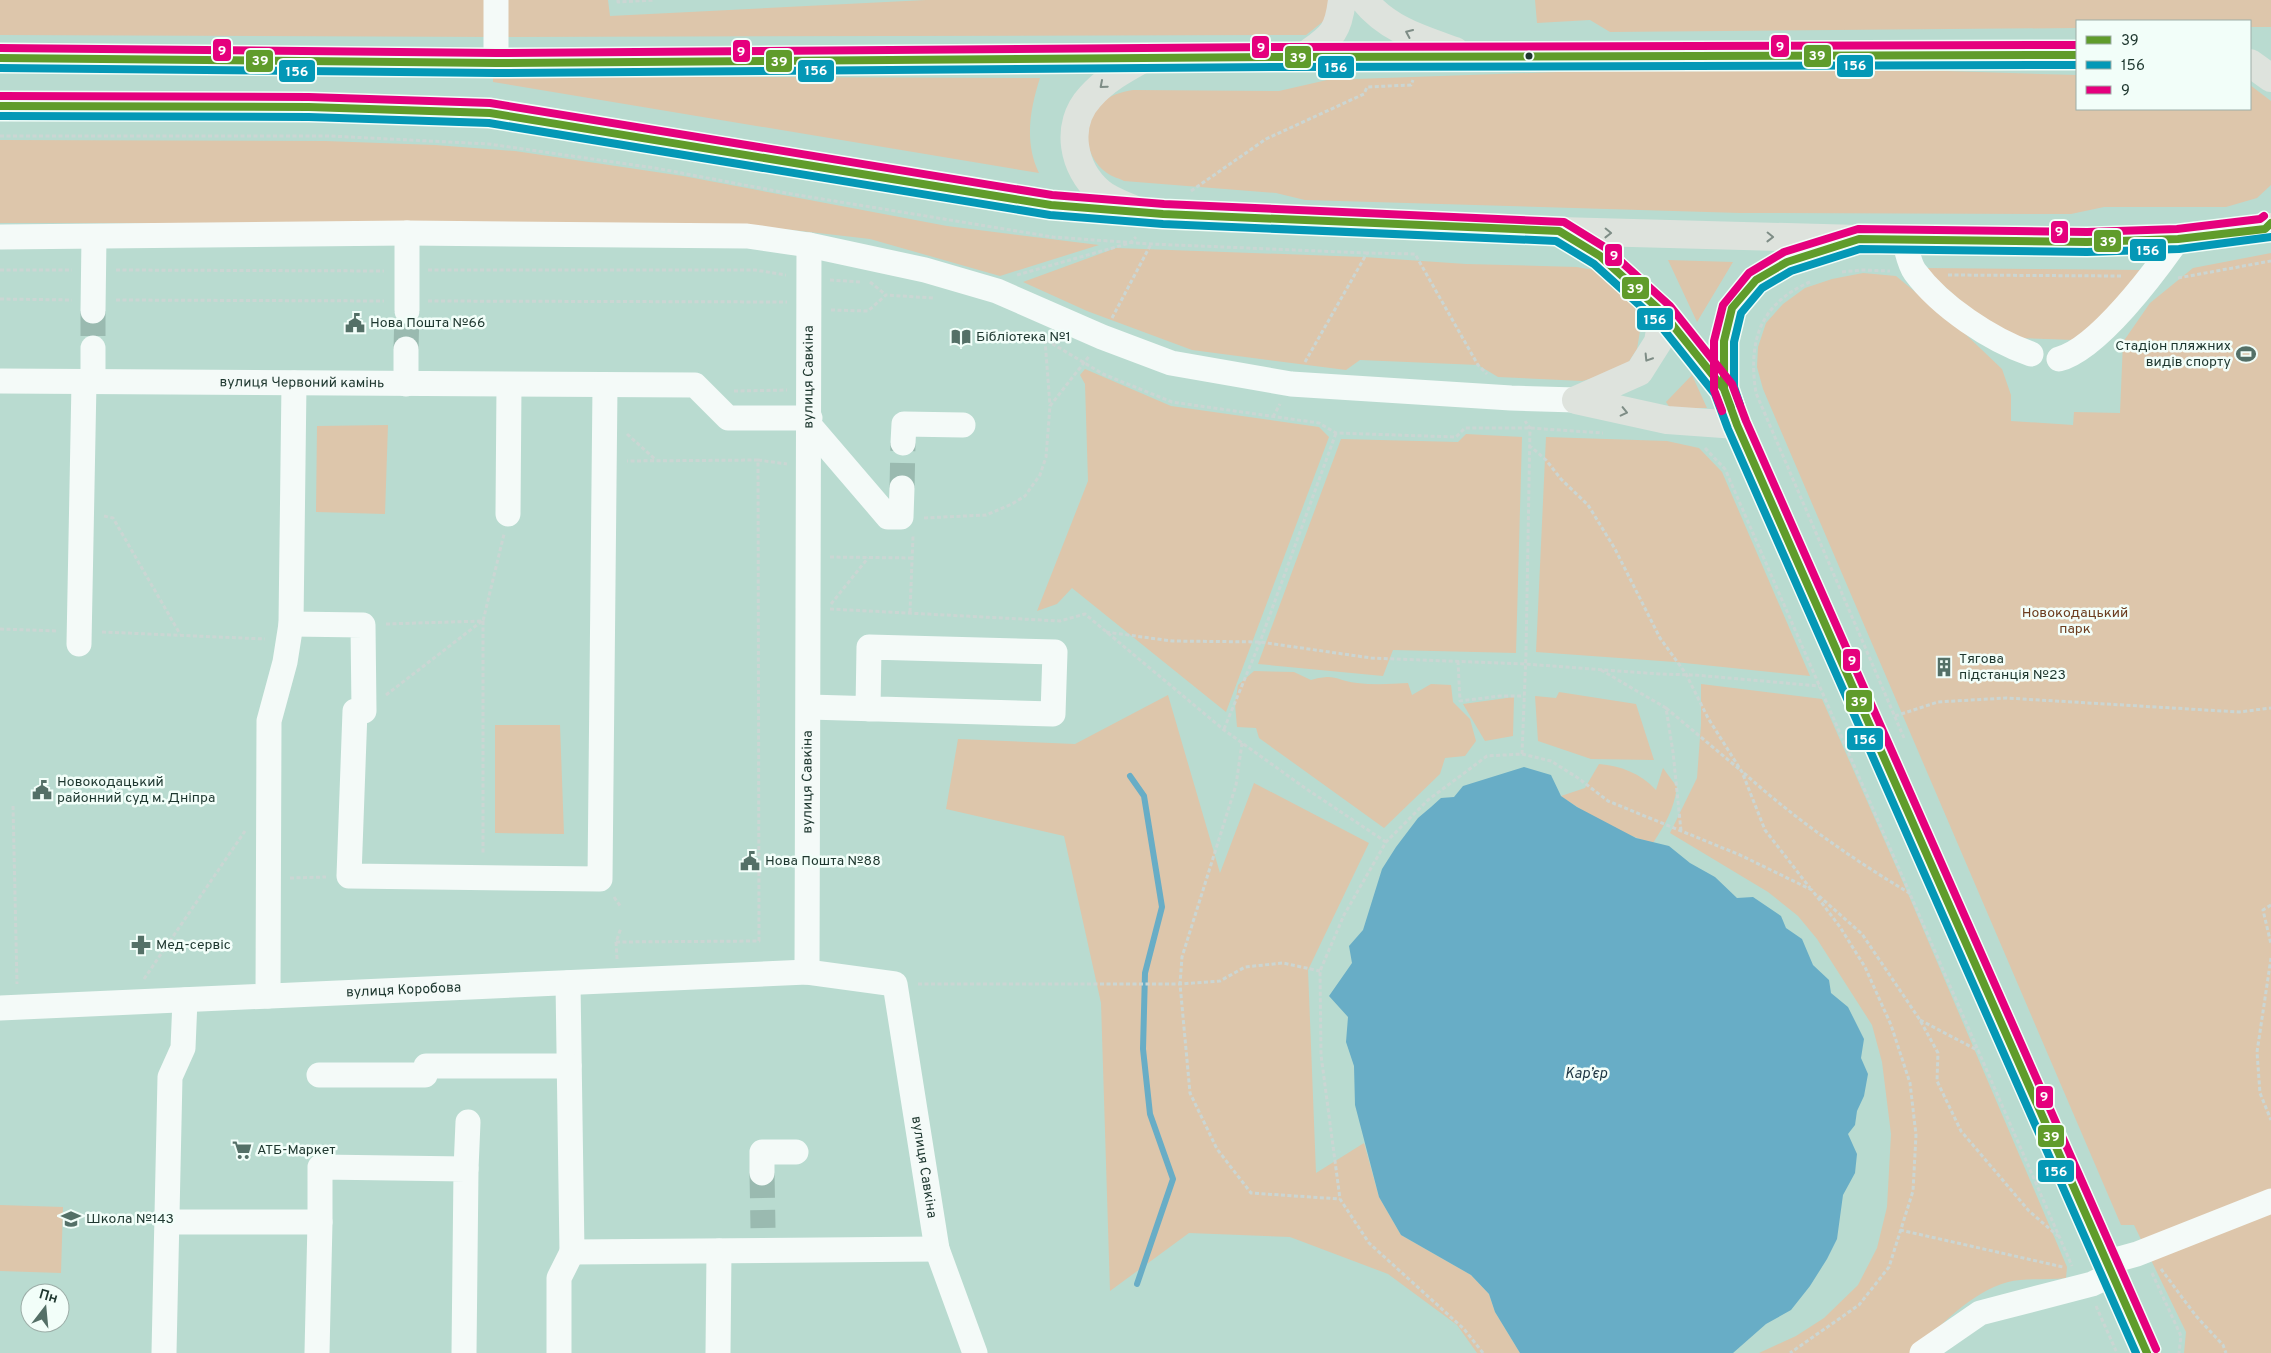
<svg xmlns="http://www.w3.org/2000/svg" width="2271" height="1353" viewBox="0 0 2271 1353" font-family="Overpass,sans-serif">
<rect width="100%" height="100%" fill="#b9dbd0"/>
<path fill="#ddc6ab" d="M0 0H608L610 16 926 0H1333L1325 20 1306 35 496 37 0 35Z
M1535 0H2271V27H2250V21H2077V28L1610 32 1590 20 1537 23Z
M1614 70 1946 71 2077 75V109H2250V85L2271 101V185L2257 198 2226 207H2104L2071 214 1740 213 1305 200 1276 193 1124 181C1119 178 1112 177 1107 173 1084 158 1080 120 1101 103 1110 95 1121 92 1133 90L1279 91 1327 80Z
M493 76 1040 78C1030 109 1024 142 1039 173L493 82Z
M0 140 325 141 435 145 515 151 683 176 947 226 1099 245 1000 276 870 239 784 229 657 223H0Z
M1116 248 1364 257 1466 264 1577 267 1599 271 1626 292 1638 315 1640 331 1637 349 1628 363 1608 374 1582 381 1498 377 1478 365 1360 360 1346 370 1192 350 1087 311 1023 282Z
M2271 253V1353H2184L2186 1332 2134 1225H2121L1763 389 1757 367 1758 347 1766 323 1783 304 1805 288 1832 279 1863 273 1896 276 1960 329 2002 369 2011 395V421L2073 425 2074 412 2120 413 2123 342 2150 303 2193 268Z
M1668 260 1733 262 1697 322Z
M1924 268 2144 270 2122 299 2074 340 2016 338 1982 320Z
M1085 369 1171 406 1319 427 1329 437 1226 712 1072 588 1057 604 1037 611 1088 481 1085 384 1080 375Z
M1692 375 1707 408H1670L1666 402Z
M388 425 385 514 316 512 317 426Z
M1466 434 1522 437 1516 653 1393 650 1383 676 1258 664 1341 439 1458 442Z
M1546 437 1667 441 1699 448 1722 472 1810 676 1675 662 1536 652Z
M1254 671 1294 672 1311 680C1336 673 1334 680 1357 683 1374 685 1391 684 1408 683L1412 695 1431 684 1451 685 1453 702 1470 719 1476 741 1465 756 1445 758 1440 774 1384 828 1259 738 1256 728 1237 727 1235 704 1238 685Z
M1701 684 1822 699 1909 896 2067 1267 2066 1278C2048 1280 2024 1278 2008 1282 1969 1293 1941 1326 1912 1353H1759L1796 1336 1824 1318 1858 1285 1877 1248 1887 1207 1891 1134 1882 1062 1872 1025 1817 939 1798 916 1768 892 1670 833 1697 778 1701 724Z
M1559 692 1636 704 1654 760 1591 759 1538 741 1535 696 1556 698Z
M1168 695 1220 873 1254 783 1369 843 1308 970 1316 1173 1364 1143 1379 1197 1401 1235 1471 1275 1489 1294 1495 1312 1520 1353H1477L1457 1325 1388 1274 1290 1237 1189 1233 1110 1291 1101 1003 1064 836 946 809 958 739 1075 744Z
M1514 697 1513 736 1485 741 1463 704Z
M495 725H560L564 834 495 833Z
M1599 764C1621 766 1640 773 1656 790L1663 768 1677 787C1674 809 1665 825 1653 843 1622 835 1586 814 1561 796L1585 788Z
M0 1205 63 1207 61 1273 0 1271Z"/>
<path fill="#68adc6" d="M1524 767 1551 775 1561 796 1577 807 1636 838 1669 846 1690 863 1715 877 1737 898 1753 897 1781 916 1786 928 1802 939 1813 965 1829 980 1831 993 1848 1007 1864 1039 1861 1058 1868 1074 1864 1096 1857 1111 1855 1125 1848 1134 1857 1154 1855 1173 1843 1195 1837 1239 1827 1259 1810 1286 1791 1310 1766 1324 1733 1353H1520L1495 1312 1489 1294 1471 1275 1401 1235 1379 1197 1355 1105 1354 1066 1346 1042 1348 1017 1329 996 1352 963 1349 946 1363 930 1382 869 1396 847 1418 818 1431 807 1441 798 1454 797 1463 786Z"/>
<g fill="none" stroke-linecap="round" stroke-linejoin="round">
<path stroke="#68adc6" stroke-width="6" d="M1130 776 1144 796 1162 907 1145 973 1143 1049 1150 1114 1173 1179 1137 1284"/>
<path stroke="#9abab0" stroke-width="25" stroke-dasharray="25 12" stroke-linecap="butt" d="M93 311V348
M406 349 407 311
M902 488 903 443
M762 1173 763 1228"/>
<path stroke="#cbd6d3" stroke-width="3" stroke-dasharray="4 2.5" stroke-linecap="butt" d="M618 0V2L655 0
M0 136H330L489 144 655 168 792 194 1053 237 1151 244 1367 253
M1191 191 1266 139 1364 94 1367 87 1411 85 1413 80
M0 270H72
M116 270 384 271
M428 270H755L786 275
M1842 272 1862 270 1890 271
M1017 275 1130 243 1136 237
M1948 275 2122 276
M2178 278 2271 261
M830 280 861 282
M870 282 886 295
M1810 282C1759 304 1748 342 1756 393L1904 738
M0 299 72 300
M116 300 384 301
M428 301 787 302
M831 310 868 311 886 295 933 298
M1112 318 1151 244
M1041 337 1103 374 1172 402 1319 423 1336 433 1456 437 1465 428H1530L1603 433
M1045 340 1050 406
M1305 362 1367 253 1415 254 1478 365 1487 374
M734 391 787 390
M1273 417 1280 404
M627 434 656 460
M1529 445 1546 460 1561 479 1588 505 1615 549 1660 638 1686 674 1708 718 1742 772 1765 830 1810 888
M1705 448 1725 469 2072 1266
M758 460 787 464
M104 516 113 518 180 634
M924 518 986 515 1012 504 1025 496 1040 475 1046 457 1050 406 1090 355
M830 557 912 558
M831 604 868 558
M830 609 1060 621 1085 614 1224 730 1305 788 1386 842
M910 612 913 536
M483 621V855
M386 624 483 621 504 534
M0 629 58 631
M102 632 265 639
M1106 632 1172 641 1260 642 1371 658 1525 664 1659 674 1695 675 1819 686
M1458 661 1460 701 1500 696H1524
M1601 670 1666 708 1673 752 1681 831
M386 695 482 621
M1666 708 1739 769
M1895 716 1938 702 2006 698 2239 712 2271 708
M1224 729 1260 642 1336 433
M1242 743 1236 785 1182 957 1180 984 1190 1093 1217 1149 1251 1193 1340 1199
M1522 754 1526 653 1530 428 1525 421
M1744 773C1795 819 1852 859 1911 894
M13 806 17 984
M290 878 326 877
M1819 896 1862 934 1920 1020 1938 1053 1937 1081 1961 1131 2029 1211 2058 1236
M614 897 621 907
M2271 905 2263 910 2271 944
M616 942 759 941 758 460 627 461
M2271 958 2257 1052 2260 1093 2271 1120
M617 959 616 942 621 928
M144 979 245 831
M918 984H1180L1220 981 1245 967 1283 963 1320 971
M1920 1020 1979 1051
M1900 1230 2063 1267
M2161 1269 2196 1316 2223 1345 2226 1353
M2152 1273 2181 1336 2179 1353
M2096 1306 2117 1353
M1483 1353 1464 1329 1369 1243 1340 1199 1321 1055 1320 971 1344 915 1386 842 1428 800 1487 756 1522 754 1551 761 1578 778 1608 801 1740 855 1812 890 1840 927 1865 967 1891 1025 1910 1083 1916 1135 1913 1191 1889 1267 1859 1305 1790 1353"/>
<g stroke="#f4faf8" stroke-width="25">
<path d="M496 0V63"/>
<path d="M0 237 407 233 747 236 809 245 925 270 997 291 1102 337 1171 363 1291 384 1511 398 1576 400"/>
<path d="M1904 240C1907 250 1909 264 1915 272 1941 307 1991 340 2031 354"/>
<path d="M93 311 94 237"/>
<path d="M407 311V233"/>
<path d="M406 349V384"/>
<path d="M2059 359C2098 349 2155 272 2178 239"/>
<path id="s1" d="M0 381 695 385 728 418H810"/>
<path d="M93 382V348"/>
<path d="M810 426 888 517H901L902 488"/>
<path d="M903 443 904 424 963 425"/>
<path d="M508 514 509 385"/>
<path d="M291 624 363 625 364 711H355L349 876 600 879 605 386"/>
<path d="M79 644 84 382"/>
<path d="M809 707 1053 714 1055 652 869 647 868 709"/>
<path id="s2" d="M807 972 809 245"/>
<path d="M568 983 572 1252 937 1249"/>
<path d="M268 996 269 721 285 662 291 624 294 383"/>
<path id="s3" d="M0 1008 807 972 895 984 937 1249 975 1353"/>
<path d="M319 1075H425L426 1066H569"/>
<path d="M466 1169 468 1122"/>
<path d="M762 1173V1152H796"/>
<path d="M167 1222H320V1167L466 1169 464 1353"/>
<path d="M2108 1262 2137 1254 2271 1201"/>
<path d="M164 1353 170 1077 183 1048 185 1000"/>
<path d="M317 1353 320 1222"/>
<path d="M559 1353V1278L572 1252"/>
<path d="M718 1353 719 1251"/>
<path d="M1922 1353 1980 1313 2092 1284 2113 1274"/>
</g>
<path stroke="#dee3dd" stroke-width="28" d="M1364 0C1387 29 1421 39 1455 51
M1303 57C1330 37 1338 35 1342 0
M0 58 496 63 1276 57 2077 55
M2250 63 2271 78
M0 106 309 107 490 113 1051 205 1163 214 1559 231 1859 239 2087 242 2178 239 2271 227
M1131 208C1121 204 1108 199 1100 192 1073 169 1064 125 1090 97 1105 80 1123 70 1143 59
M1560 232 1600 256 1663 313 1724 389 1737 425 2147 1353
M1724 389V341L1732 308 1756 280 1787 262 1839 246
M1576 400 1667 420 1737 425
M1576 400 1639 372 1658 342 1663 313"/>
<defs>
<path id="bus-1" d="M0 58 496 63 1276 57 2077 55
M0 106 309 107 490 113 1051 205 1163 214 1559 231 1600 256 1663 313 1724 389 1737 425 2147 1353
M1731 408 1724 389V341L1732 308 1756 280 1787 262 1859 239 2087 242 2178 239 2265 229 2271 223"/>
<path id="bus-2" d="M0 68 496 73 1276 67 2077 65
M0 116 309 117 489 123 1050 215 1163 224 1556 241 1594 264 1656 320 1715 394 1728 429 2136 1353
M1740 405 1734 387V342L1741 313 1762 288 1791 271 1860 249 2087 252 2179 249 2271 237"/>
<path id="bus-3" d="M0 48 496 53 1276 47 2077 45
M0 96 309 97 490 103 1052 195 1164 204 1564 222 1606 248 1670 306 1732 384 1746 421 2156 1349
M1722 411 1714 390V341L1723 305 1749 273 1784 252 1858 229 2087 232 2177 229 2260 219 2264 216"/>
</defs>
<use href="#bus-1" stroke="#f2fef9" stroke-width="11"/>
<use href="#bus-2" stroke="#f2fef9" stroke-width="11"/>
<use href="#bus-3" stroke="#f2fef9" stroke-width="11"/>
<use href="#bus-1" stroke="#609c2b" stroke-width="8"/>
<use href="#bus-2" stroke="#0498b6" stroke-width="8"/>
<use href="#bus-3" stroke="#e5007d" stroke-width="8"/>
</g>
<defs><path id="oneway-chevron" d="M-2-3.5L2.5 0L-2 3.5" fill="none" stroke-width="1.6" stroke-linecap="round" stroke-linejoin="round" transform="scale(1.25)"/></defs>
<g stroke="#7e8d86">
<use href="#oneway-chevron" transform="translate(1409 33) rotate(-156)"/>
<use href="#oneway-chevron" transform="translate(1103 85) rotate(139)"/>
<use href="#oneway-chevron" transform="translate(1608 233) rotate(1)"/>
<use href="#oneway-chevron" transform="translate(1770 237) rotate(1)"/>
<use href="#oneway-chevron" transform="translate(1648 358) rotate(122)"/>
<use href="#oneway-chevron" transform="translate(1624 412) rotate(13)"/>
</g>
<defs>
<symbol id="civic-bare" viewBox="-9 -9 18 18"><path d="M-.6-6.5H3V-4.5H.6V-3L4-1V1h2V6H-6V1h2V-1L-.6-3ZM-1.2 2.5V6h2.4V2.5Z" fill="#547067" stroke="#f2fef9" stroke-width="2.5" paint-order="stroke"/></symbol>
<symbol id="library-bare" viewBox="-9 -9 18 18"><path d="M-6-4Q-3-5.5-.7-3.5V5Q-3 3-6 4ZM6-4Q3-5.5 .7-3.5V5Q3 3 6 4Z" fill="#547067" stroke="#f2fef9" stroke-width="2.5" paint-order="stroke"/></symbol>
<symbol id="stadium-bare" viewBox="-9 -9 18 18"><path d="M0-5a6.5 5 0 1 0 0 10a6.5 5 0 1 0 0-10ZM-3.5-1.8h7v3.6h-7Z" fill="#547067" stroke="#f2fef9" stroke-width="2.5" paint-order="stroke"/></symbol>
<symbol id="building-bare" viewBox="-9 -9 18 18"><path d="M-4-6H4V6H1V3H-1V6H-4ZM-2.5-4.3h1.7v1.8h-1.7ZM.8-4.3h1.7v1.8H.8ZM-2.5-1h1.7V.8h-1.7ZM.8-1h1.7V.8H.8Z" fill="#547067" stroke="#f2fef9" stroke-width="2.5" paint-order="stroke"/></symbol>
<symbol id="pharmacy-bare" viewBox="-9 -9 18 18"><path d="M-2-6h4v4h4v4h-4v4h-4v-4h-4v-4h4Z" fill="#547067" stroke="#f2fef9" stroke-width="2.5" paint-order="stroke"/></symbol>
<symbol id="supermarket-bare" viewBox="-9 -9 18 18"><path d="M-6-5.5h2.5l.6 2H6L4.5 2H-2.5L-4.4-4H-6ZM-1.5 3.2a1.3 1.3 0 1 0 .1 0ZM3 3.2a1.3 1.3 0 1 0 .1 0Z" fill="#547067" stroke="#f2fef9" stroke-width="2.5" paint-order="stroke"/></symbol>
<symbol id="school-bare" viewBox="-9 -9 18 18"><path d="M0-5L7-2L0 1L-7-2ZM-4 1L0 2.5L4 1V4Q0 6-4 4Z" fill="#547067" stroke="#f2fef9" stroke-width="2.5" paint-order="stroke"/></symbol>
</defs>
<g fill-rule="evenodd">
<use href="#civic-bare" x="341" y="309" width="28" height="28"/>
<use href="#library-bare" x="947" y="323" width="28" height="28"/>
<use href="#stadium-bare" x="2232" y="340" width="28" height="28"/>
<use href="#building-bare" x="1930" y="653" width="28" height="28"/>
<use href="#civic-bare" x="28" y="776" width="28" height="28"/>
<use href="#civic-bare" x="736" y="847" width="28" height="28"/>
<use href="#pharmacy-bare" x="127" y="931" width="28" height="28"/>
<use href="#supermarket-bare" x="228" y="1136" width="28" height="28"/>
<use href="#school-bare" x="57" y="1205" width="28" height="28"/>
</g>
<circle fill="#1e372f" stroke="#f2fef9" stroke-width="2" cx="1529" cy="56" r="4.5"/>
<g text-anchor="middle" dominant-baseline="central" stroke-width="5" stroke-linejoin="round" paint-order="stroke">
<g font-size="14" fill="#1e372f" stroke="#f2fef9" text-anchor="start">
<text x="370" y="323">Нова Пошта №66</text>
<text x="976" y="337">Бібліотека №1</text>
<text x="2231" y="346" text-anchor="end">Стадіон пляжних<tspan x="2231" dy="16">видів спорту</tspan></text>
<text x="1959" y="659">Тягова<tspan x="1959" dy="16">пiдстанцiя №23</tspan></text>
<text x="57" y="782">Новокодацький<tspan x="57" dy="16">районний суд м. Дніпра</tspan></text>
<text x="765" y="861">Нова Пошта №88</text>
<text x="156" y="945">Мед-сервіс</text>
<text x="257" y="1150">АТБ-Маркет</text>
<text x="86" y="1219">Школа №143</text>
</g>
<g font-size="14" fill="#1e372f" stroke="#f2fef9">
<text stroke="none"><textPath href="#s2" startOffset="595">вулиця Савкіна</textPath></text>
<text stroke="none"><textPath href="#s1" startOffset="302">вулиця Червоний камінь</textPath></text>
<text stroke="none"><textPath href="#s2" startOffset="190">вулиця Савкіна</textPath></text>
<text stroke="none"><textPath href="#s3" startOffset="404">вулиця Коробова</textPath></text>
<text stroke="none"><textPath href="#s3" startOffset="1082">вулиця Савкіна</textPath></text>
</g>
<g font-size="14" fill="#6c3d1f" stroke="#f2fef9">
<text x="2075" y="613">Новокодацький<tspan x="2075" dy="16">парк</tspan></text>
</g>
<g font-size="15" font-style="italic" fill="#1c3542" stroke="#f2fef9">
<text x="1586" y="1074">Кар’єр</text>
</g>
</g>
<g stroke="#f2fef9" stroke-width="2">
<rect x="1770" y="34" width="20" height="24" rx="5" fill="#e5007d"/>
<rect x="1251" y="35" width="19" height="24" rx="5" fill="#e5007d"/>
<rect x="212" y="38" width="20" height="24" rx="5" fill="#e5007d"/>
<rect x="732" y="39" width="19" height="24" rx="5" fill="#e5007d"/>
<rect x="1803" y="44" width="29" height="24" rx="5" fill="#609c2b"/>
<rect x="1284" y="45" width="28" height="24" rx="5" fill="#609c2b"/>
<rect x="245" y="49" width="29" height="24" rx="5" fill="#609c2b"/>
<rect x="765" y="49" width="28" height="24" rx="5" fill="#609c2b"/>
<rect x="1836" y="54" width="38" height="24" rx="5" fill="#0498b6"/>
<rect x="1317" y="55" width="38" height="24" rx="5" fill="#0498b6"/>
<rect x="797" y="59" width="38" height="24" rx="5" fill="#0498b6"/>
<rect x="278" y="59" width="38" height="24" rx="5" fill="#0498b6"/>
<rect x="2050" y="220" width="19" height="24" rx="5" fill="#e5007d"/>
<rect x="2093" y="229" width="29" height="24" rx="5" fill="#609c2b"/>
<rect x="2129" y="238" width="38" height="24" rx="5" fill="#0498b6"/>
<rect x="1604" y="243" width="19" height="24" rx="5" fill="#e5007d"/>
<rect x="1621" y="276" width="29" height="24" rx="5" fill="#609c2b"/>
<rect x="1636" y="307" width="38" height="24" rx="5" fill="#0498b6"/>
<rect x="1842" y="648" width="19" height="24" rx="5" fill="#e5007d"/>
<rect x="1845" y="689" width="28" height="24" rx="5" fill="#609c2b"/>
<rect x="1846" y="727" width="38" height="24" rx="5" fill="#0498b6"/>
<rect x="2035" y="1085" width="19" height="24" rx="5" fill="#e5007d"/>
<rect x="2037" y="1124" width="28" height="24" rx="5" fill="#609c2b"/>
<rect x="2037" y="1159" width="38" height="24" rx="5" fill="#0498b6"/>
</g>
<g font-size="14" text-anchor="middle" font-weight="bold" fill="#fff">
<text x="1780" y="51">9</text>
<text x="1261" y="52">9</text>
<text x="222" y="55">9</text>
<text x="741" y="56">9</text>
<text x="1817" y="60">39</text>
<text x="1298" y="62">39</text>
<text x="260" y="65">39</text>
<text x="779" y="66">39</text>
<text x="1855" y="70">156</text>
<text x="1336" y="72">156</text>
<text x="816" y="75">156</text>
<text x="297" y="76">156</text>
<text x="2059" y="236">9</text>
<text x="2108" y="246">39</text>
<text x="2148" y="255">156</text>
<text x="1614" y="260">9</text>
<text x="1635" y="293">39</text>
<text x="1655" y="324">156</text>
<text x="1852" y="665">9</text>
<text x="1859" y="706">39</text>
<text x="1865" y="744">156</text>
<text x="2044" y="1101">9</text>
<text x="2051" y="1141">39</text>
<text x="2056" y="1176">156</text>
</g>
<rect x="2076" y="20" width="175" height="90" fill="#f2fef9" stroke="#9daea8"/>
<rect x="2086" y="36" width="25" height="8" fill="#609c2b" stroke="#9daea8"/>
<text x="2121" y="45" font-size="15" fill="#1e372f">39</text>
<rect x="2086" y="61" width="25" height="8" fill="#0498b6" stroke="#9daea8"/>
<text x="2121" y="70" font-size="15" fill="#1e372f">156</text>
<rect x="2086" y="86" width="25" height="8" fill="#e5007d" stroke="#9daea8"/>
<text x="2121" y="95" font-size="15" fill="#1e372f">9</text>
<g transform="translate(45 1308) rotate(16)"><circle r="24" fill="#f2fef9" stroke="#9daea8"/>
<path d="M0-4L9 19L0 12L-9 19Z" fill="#547067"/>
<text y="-8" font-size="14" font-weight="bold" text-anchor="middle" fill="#1e372f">Пн</text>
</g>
</svg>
